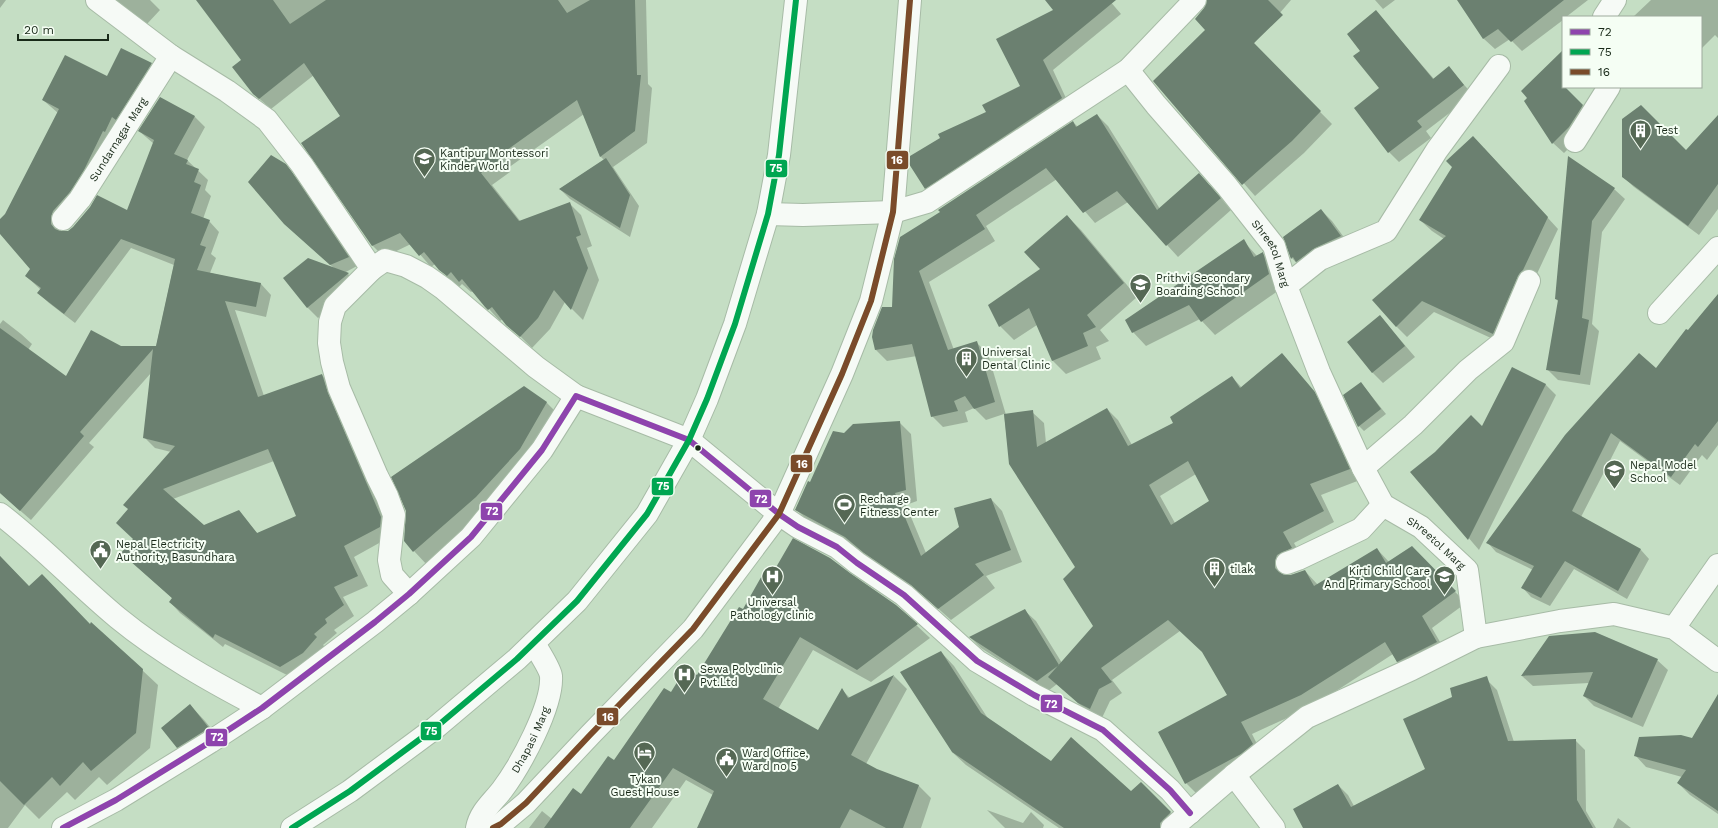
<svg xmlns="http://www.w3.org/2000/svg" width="1718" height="828" viewBox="0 0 1718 828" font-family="'Work Sans',sans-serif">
<rect width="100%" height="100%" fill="#c5dec4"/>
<path fill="#0003" fill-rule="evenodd" d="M0 0H6L0 8Z
M116 0H150L160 10 147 24Z
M197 0H646L648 84 652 88 647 143 613 167 639 206 630 237 570 199 560 189 604 160 600 156 584 114 508 168 510 172 492 185 521 222 569 203 581 215 592 246 587 248 599 280 583 320 565 302 550 329 532 348 503 319 500 321 498 319 473 291 471 292 462 284 459 287 451 281 435 264 431 267 411 244 384 257 372 245 342 116 314 75 271 109 253 93 242 60Z
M1049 0H1109L1121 14 1053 70 1071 109 936 198 926 188 987 112 1021 87 1054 10Z
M1208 0H1291L1243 56 1256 47 1332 124 1304 153 1255 196 1154 81 1206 30 1205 9Z
M1375 0H1395L1383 9Z
M1459 0H1588L1566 17H1563V20L1522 51 1510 39 1495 49 1484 39Z
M1651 0H1718V38L1715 35 1701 49V17H1633Z
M1376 12 1434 79 1452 71 1473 95 1426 131 1431 138 1399 162 1389 152 1381 89 1362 51Z
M151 64 161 74 61 228V232H68L128 212 154 144 139 131 160 98 195 117 205 127 187 160 208 180 205 190 211 196 203 219 209 221 219 232 211 254 216 258 210 273 261 284 271 295 266 317 235 310 264 396 322 375 332 386 391 528 390 537 354 557 368 586 343 597 354 616 334 630 337 633 323 645 326 648 291 677 225 644 223 647 180 613 170 602 173 599 122 553 134 539 129 509 171 452 155 448 144 437 151 373 89 443 94 447 31 520 0 493V324L3 320 21 334 32 344 28 350 66 378 121 347H156L174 265 131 248 75 323 49 303 38 293 41 290 26 276 31 269 0 232V220L6 215 58 113 43 100 108 77ZM274 461 298 516 258 534 239 512 204 526 173 499Z
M1563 87 1593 116 1579 138 1564 153 1553 143 1526 101Z
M1097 115 1108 126 1160 209 1210 185 1231 210 1178 257 1128 202 1095 223 1057 179 986 226 995 241 929 282 954 350 977 343 988 354 1006 415 1032 412 1044 423 1046 443 1107 409 1118 420 1132 445 1174 423 1232 377 1242 388 1282 354 1325 405 1360 480 1321 495 1334 522 1294 543 1303 559 1285 573 1286 576 1305 571 1318 585 1377 549 1389 562 1412 548 1466 603 1432 628 1447 654 1409 673 1397 662 1393 654 1313 706 1252 734 1263 756 1197 794 1186 783 1228 695 1204 653 1180 631 1112 680 1122 693 1110 701 1101 720 1090 714 1057 684 1048 691 981 648 971 638 1025 611 1036 621 1062 663 1095 626 1077 567 1010 464 1004 414 986 420 974 408 965 412 968 422 943 427 932 416 917 356 887 361 876 350 873 337 893 308 941 212 1073 122 1078 127ZM1196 474 1210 501 1175 523 1160 496Z
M1718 117V209L1699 235 1634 187 1623 177 1686 151Z
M1484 148 1558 229 1504 344 1434 312 1407 337 1396 326 1444 239 1432 231 1420 220Z
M1569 158 1614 189 1625 199 1602 232 1592 324 1599 331 1590 385 1558 380 1547 369 1559 302 1556 299Z
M285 165 301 183 357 266 344 273 348 274 358 284 318 318 307 307 335 269 295 233Z
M1321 210 1332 221 1351 247 1302 269 1292 258Z
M1067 216 1081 230 1137 297 1100 330 1109 341 1096 347 1101 359 1066 374 1053 361 1037 325 1014 340 1000 326 1041 269Z
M1247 245 1257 256 1262 253 1275 266 1282 288 1215 335 1200 319 1146 346 1133 332Z
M1718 295V445L1707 460 1702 455 1680 485 1620 441 1581 517 1641 550 1649 559 1627 599 1574 569 1550 606 1531 597 1523 588 1533 570 1496 552 1488 543 1656 369Z
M1380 316 1415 357 1383 383 1372 372Z
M1361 383 1386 414 1364 431 1359 426Z
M1545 384 1556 395 1479 550 1412 472 1483 428Z
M524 387 547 403 561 417 534 463 428 566 414 551Z
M899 422 911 434 917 501 906 505 926 553 960 528 991 499 1002 511 1022 562 986 576 995 588 951 620 924 596 877 565 858 549 808 521 796 509 811 483 844 434Z
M0 556 29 587 90 625 142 670 158 685 150 748 107 785 99 777 75 800 67 792 39 819 25 805 8 828H0Z
M849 574 896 606 930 638 871 682 813 650 778 709 819 732 842 690 850 698 894 676 907 689 866 764 877 770 918 785 931 798 921 828H698L713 795 686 780 652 828H529L542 811 552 819 581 795 614 761 671 694 698 677 743 611 771 577Z
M941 652 954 666 989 720 1051 762 1131 792 1141 783 1183 826 1181 828H1059L966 765 952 752Z
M1657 660 1668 670 1643 727 1594 706 1584 696 1589 683 1533 686 1522 676Z
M1487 680 1497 690 1514 742 1575 740 1585 750 1586 811 1596 828H1304L1338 785 1348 795 1354 806 1426 769 1454 698Z
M1718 696V814L1690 795 1678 783 1682 777 1646 767 1635 755 1692 739Z
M190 705 205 721 223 743 193 763 177 747Z
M987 810 1023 823 1031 812 1044 825 1043 828H1005Z
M1618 818 1631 828H1613Z"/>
<path fill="#6b8070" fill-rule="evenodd" d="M196 0H273L290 24 326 0H558L567 13 590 0H635L637 75H641L635 131 600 157 577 100 497 157 499 160 481 173 519 221 570 202 581 235 576 237 588 268 571 310 554 290 538 318 520 337 506 325 492 307 488 310 485 307 462 279 459 282 451 272 447 276 439 270 424 252 419 256 400 233 372 246 301 143 340 116 304 63 259 99 253 94 232 67 241 60Z
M1045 0H1116L1043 60 1062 98 925 189 909 164 910 156 940 138 938 134 986 112 982 105 1020 86 996 39 1053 10Z
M1207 0H1268L1283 15 1254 43 1321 111 1292 141 1242 185 1153 81 1205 30 1195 19 1204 8Z
M1457 0H1564L1511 42 1498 29 1483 39Z
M1376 10 1433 79 1449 66 1464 85 1417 121 1422 127 1388 153 1354 108 1379 88 1353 56 1360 51 1347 34Z
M121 48 152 63 116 120 112 117 105 132 103 131 84 170 70 192 53 211 51 217V224L55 229 60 231H68L73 227 90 207 97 195 127 210 154 140 138 131 160 97 195 116 174 154 188 160 186 164 199 169 194 182 201 185 191 213 210 220 200 245 206 247 197 270 261 283 256 307 225 301 258 397 322 374 328 393 381 517 380 527 344 546 358 576 334 587 344 605 325 619 327 623 314 634 317 637 303 653 280 667 215 634 213 638 169 602 172 598 121 553 133 539 116 523 128 509 123 505 175 446 143 438 153 349 80 432 84 436 20 511 0 493V328L66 376 91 330 121 346H156L175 259 121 239 64 314 37 293 41 288 25 276 30 269 0 234V219L5 214 59 109 42 100 65 55 107 76ZM268 449 296 516 257 533 239 510 204 525 163 489Z
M1563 50V87H1565L1583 105 1569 127 1552 144 1524 101 1527 98 1521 91Z
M1641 105 1686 150 1718 115V184L1688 226 1622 177V119Z
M1097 114 1157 210 1199 173 1221 198 1166 246 1117 191 1083 213 1046 168 976 215 985 229 919 271 948 350 977 341 995 402 974 409 965 396 954 401 958 411 931 417 912 344 875 350 872 337 873 330 882 307H892L894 259 900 237 940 212 938 210 1073 121 1076 127Z
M1473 136 1548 217 1523 270 1518 276 1493 334 1422 301 1396 327 1372 300 1446 236 1419 220 1452 167 1446 161Z
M271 155 286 164 292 172 349 257 330 265 284 224 248 182Z
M1568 156 1615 188 1592 221 1582 318 1589 320 1580 375 1546 370 1558 300 1555 299Z
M606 158 630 195 620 228 559 189Z
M1321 209 1341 236 1315 248 1296 262 1293 257 1291 259 1283 237Z
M1067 215 1124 283 1087 315 1096 327 1083 333 1088 346 1052 361 1029 308 999 327 988 305 1040 269 1024 252Z
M1244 239 1254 257 1263 252 1269 274 1201 322 1189 305 1132 333 1125 320Z
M308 258 349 273 307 308 283 278Z
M1718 294V421L1698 447 1695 444 1671 477 1611 433 1572 511 1641 549 1618 591 1565 561 1541 598 1521 588 1534 566 1486 543 1565 435 1639 353 1656 368 1686 329 1688 330Z
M1380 315 1405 346 1372 373 1347 342Z
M1282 353 1315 392 1350 469 1310 484 1324 511 1283 532 1292 548 1277 555 1275 561V568L1279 572 1284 575H1291L1305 570 1314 586 1377 548 1386 563 1412 546 1456 591 1422 616 1437 642 1397 662 1385 642 1301 695 1241 722 1253 744 1241 754 1185 784 1158 732 1227 695 1202 652 1168 620 1101 668 1112 682 1099 689 1090 709 1078 703 1048 677 1093 626 1063 579 1075 567 1009 464 1004 414 1033 410 1037 447 1107 408 1128 446 1173 423 1170 417 1232 376 1240 388ZM1188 461 1209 501 1171 525 1149 485Z
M1512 367 1546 384 1468 540 1410 472 1435 452 1471 415 1482 426Z
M1361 382 1381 409 1358 427 1343 395Z
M524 386 547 402 520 449 476 497 413 552 404 541 406 511 391 477Z
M900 421 906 490 895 493 921 556 959 527 954 508 991 498 1011 550 975 564 984 575 938 609 911 585 864 553 845 537 795 510 808 481 810 482 833 431 844 433 853 424Z
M793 538 830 558 850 573 896 605 918 624 857 670 800 637 763 699 818 730 842 688 848 698 894 675 851 755 877 769 919 785 903 828H886L850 809 840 828H697L714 791 673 768 630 828H544L573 788 581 794 608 756 614 760 664 688 671 692 686 668 697 675 739 607 743 609 764 572 771 576Z
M0 556 29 586 42 574 90 624 91 622 143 669 136 733 91 771 83 762 60 786 52 777 24 805 0 781Z
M1025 609 1059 665 1037 681 969 637Z
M1595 632 1658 659 1632 718 1583 696 1593 672 1521 676 1549 636Z
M941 651 981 713 1051 761 1071 737 1131 791 1141 782 1171 812 1160 823V828H1064L952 752 900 672Z
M1487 676 1508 741 1576 739 1577 800 1593 828H1303L1293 809 1338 784 1351 807 1425 769 1403 719 1452 697 1450 688Z
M1718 694V811L1677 783 1686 770 1634 756 1639 737 1681 735 1692 738Z
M190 704 209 728 177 748 161 728Z"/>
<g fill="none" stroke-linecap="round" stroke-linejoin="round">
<defs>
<g id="minor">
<path d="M97 0 171 56 227 91 267 120 302 165 372 269 385 260 406 266 427 277 444 289 536 367 576 396"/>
<path d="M1604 17 1615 0"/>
<path id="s1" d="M1128 70 1156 105 1226 185 1274 246 1286 286 1319 372 1363 468 1383 505 1421 527 1467 570 1476 637"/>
<path d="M1575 141 1609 87"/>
<path d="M768 214 803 215 893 212 927 202 1128 70 1195 0"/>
<path id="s2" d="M63 219 80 199 171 56"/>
<path d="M372 269 335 306 330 322 329 343 332 362 339 388 377 476 387 496 394 515 389 560 392 575 409 594"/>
<path d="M1286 286 1320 259 1386 231 1437 150 1499 66"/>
<path d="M1659 313 1718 248"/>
<path d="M1363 468 1413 425 1468 370 1503 342 1529 281"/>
<path d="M0 514C42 546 78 585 118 618 162 654 212 682 262 708"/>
<path d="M1287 563 1298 559 1361 529 1383 505"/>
<path d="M1674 628 1718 565"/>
<path d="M1234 775 1274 828"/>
<path d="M63 828 116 800 210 742 262 708 375 622 409 594 471 537 542 450 576 396 689 440 779 514 798 527 837 547 857 563 904 595 977 661 1034 695 1103 730 1170 790 1190 813"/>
<path id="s3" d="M477 828C480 812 492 803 502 790 520 766 553 706 551 676 550 668 538 651 534 643"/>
<path d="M493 828 501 824 526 803 590 735 693 629 779 514 842 374 871 301 893 212 910 0"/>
<path d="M1172 828 1234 775 1307 717 1412 669 1476 637 1560 621 1614 614 1674 628 1718 661"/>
</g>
<path id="highway" d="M292 828 350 791 435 728 517 659 577 601 647 514 689 440 707 399 735 324 768 214 779 155 796 0"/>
</defs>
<use href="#minor" stroke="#a7bba6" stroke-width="24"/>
<use href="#highway" stroke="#a7bba6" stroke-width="24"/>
<use href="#minor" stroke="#f6faf6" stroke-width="22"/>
<use href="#highway" stroke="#f6faf6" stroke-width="22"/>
<defs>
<path id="bus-1" d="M63 828 116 800 210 742 262 708 375 622 409 594 471 537 542 450 576 396 689 440 779 514 798 527 837 547 857 563 904 595 977 661 1034 695 1103 730 1170 790 1190 813"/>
<path id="bus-2" d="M292 828 350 791 435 728 517 659 577 601 647 514 689 440 707 399 735 324 768 214 779 155 796 0"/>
<path id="bus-3" d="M493 828 501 824 526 803 590 735 693 629 779 514 842 374 871 301 893 212 910 0"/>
</defs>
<use href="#bus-1" stroke="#f5fef4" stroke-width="9"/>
<use href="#bus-2" stroke="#f5fef4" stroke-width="9"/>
<use href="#bus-3" stroke="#f5fef4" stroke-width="9"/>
<use href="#bus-1" stroke="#8e44ad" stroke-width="6"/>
<use href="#bus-2" stroke="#00a651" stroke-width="6"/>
<use href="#bus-3" stroke="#7a4b2a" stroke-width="6"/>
</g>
<defs>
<symbol id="building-pin" viewBox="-11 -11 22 30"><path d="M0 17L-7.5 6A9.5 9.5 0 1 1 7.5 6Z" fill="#556854" stroke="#f5fef4"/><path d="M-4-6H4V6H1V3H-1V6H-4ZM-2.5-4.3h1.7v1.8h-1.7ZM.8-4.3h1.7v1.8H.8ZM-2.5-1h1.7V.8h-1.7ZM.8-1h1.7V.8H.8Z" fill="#fff"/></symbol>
<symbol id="school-pin" viewBox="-11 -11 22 30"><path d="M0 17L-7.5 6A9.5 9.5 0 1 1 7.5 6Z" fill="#556854" stroke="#f5fef4"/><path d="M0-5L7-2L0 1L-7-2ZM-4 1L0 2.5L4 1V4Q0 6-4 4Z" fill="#fff"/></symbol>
<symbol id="stadium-pin" viewBox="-11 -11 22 30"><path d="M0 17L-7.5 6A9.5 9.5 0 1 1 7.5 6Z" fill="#556854" stroke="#f5fef4"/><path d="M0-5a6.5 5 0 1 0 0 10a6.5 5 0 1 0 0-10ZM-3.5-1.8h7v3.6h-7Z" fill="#fff"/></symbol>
<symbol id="civic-pin" viewBox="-11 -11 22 30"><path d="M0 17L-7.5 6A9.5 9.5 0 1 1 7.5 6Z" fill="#556854" stroke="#f5fef4"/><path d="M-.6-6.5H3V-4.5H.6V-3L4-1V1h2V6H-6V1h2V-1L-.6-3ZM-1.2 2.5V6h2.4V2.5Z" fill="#fff"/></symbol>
<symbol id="hospital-pin" viewBox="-11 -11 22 30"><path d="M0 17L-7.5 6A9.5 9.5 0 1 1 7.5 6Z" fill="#556854" stroke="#f5fef4"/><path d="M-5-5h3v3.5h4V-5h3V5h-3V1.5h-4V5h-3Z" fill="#fff"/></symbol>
<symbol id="hotel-pin" viewBox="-11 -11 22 30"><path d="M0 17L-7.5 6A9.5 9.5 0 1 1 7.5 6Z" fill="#556854" stroke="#f5fef4"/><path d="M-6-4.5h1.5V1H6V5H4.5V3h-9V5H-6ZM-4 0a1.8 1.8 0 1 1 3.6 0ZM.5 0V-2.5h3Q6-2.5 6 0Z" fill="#fff"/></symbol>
</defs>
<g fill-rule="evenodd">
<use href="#building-pin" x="1628" y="118" width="25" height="34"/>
<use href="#school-pin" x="412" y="146" width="25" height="34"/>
<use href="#school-pin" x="1128" y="272" width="25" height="34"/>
<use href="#building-pin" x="954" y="346" width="25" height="34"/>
<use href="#school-pin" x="1602" y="458" width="25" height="34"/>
<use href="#stadium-pin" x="832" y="492" width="25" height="34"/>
<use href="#civic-pin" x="88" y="538" width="25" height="34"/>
<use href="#building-pin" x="1202" y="556" width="25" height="34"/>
<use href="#hospital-pin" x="760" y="564" width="25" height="34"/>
<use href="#school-pin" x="1432" y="564" width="25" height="34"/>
<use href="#hospital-pin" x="672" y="662" width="25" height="34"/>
<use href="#hotel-pin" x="632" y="740" width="25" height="34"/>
<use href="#civic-pin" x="714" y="746" width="25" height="34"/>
</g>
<circle fill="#182918" stroke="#f5fef4" stroke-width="1.5" cx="698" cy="448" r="3.5"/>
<g text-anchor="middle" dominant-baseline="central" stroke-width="4" stroke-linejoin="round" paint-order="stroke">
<g font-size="11" fill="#182918" stroke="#f5fef4" text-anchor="start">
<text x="1656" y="130">Test</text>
<text x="440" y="153">Kantipur Montessori<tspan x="440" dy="13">Kinder World</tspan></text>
<text x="1156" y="278">Prithvi Secondary<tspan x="1156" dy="13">Boarding School</tspan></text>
<text x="982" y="352">Universal<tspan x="982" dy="13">Dental Clinic</tspan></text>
<text x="1630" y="465">Nepal Model<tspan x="1630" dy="13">School</tspan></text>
<text x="860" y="499">Recharge<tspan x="860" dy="13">Fitness Center</tspan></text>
<text x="116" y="544">Nepal Electricity<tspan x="116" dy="13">Authority, Basundhara</tspan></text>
<text x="1230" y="569">tilak</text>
<text x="1430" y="571" text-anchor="end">Kirti Child Care<tspan x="1430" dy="13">And Primary School</tspan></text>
<text x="772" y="602" text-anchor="middle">Universal<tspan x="772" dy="13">Pathology clinic</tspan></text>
<text x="700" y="669">Sewa Polyclinic<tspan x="700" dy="13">Pvt.Ltd</tspan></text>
<text x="742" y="753">Ward Office,<tspan x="742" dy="13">Ward no 5</tspan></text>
<text x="645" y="779" text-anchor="middle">Tykan<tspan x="645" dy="13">Guest House</tspan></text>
</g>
<g font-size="11" fill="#182918" stroke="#f5fef4">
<text stroke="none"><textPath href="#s2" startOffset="97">Sundarnagar Marg</textPath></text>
<text stroke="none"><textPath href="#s1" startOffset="234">Shreetol Marg</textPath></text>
<text stroke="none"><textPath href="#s1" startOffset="576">Shreetol Marg</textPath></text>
<text stroke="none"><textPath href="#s3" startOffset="104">Dhapasi Marg</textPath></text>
</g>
</g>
<g stroke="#f5fef4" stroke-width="1.5">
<rect x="886" y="150" width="23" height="20" rx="4" fill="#7a4b2a"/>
<rect x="765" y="159" width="23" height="19" rx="4" fill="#00a651"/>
<rect x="790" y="454" width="23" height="19" rx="4" fill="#7a4b2a"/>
<rect x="651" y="477" width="23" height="19" rx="4" fill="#00a651"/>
<rect x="749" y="489" width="23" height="19" rx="4" fill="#8e44ad"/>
<rect x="480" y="502" width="23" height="19" rx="4" fill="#8e44ad"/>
<rect x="1040" y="694" width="23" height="19" rx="4" fill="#8e44ad"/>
<rect x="596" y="707" width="23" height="19" rx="4" fill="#7a4b2a"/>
<rect x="420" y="721" width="22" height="20" rx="4" fill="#00a651"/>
<rect x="205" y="728" width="23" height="19" rx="4" fill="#8e44ad"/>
</g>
<g font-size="11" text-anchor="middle" font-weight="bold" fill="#fff">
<text x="897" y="164">16</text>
<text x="776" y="172">75</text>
<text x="802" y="468">16</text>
<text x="663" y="490">75</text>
<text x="761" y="503">72</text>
<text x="492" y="515">72</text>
<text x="1051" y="708">72</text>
<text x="608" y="721">16</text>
<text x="431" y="735">75</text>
<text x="217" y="741">72</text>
</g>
<rect x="1562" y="16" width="140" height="72" fill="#f5fef4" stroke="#9da99c"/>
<rect x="1570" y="29" width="20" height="6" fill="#8e44ad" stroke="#9da99c"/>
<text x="1598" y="36" font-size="12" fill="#182918">72</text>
<rect x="1570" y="49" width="20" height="6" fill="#00a651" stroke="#9da99c"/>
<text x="1598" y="56" font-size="12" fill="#182918">75</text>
<rect x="1570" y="69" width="20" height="6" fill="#7a4b2a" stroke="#9da99c"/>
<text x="1598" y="76" font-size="12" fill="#182918">16</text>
<path d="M18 34v6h90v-6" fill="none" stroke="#182918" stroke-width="2"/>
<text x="24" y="34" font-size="12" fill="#182918" stroke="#f5fef4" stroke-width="3" paint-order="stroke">20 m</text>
</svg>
